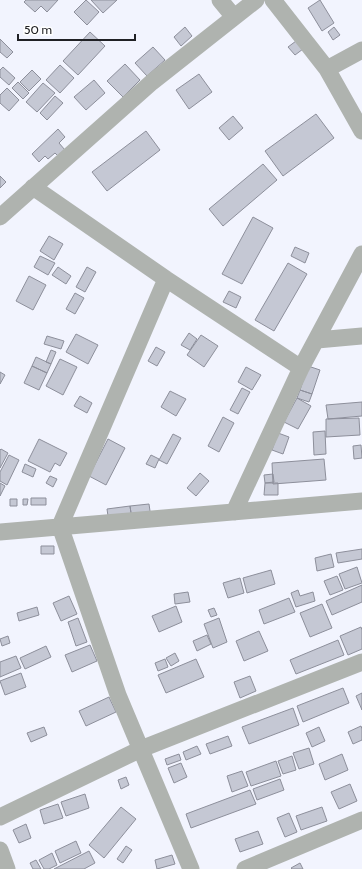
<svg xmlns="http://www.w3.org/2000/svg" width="362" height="869" viewBox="0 0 362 869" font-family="Cabin,sans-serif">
<rect width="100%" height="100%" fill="#f2f4fe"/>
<path fill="#c5c8d4" stroke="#8d8f9b" d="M26 0H58L47 12 41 6 35 12 24 2Z
M86 0 99 12 87 25 74 12Z
M91 0H117L103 13Z
M320 0 334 23 322 31 308 8Z
M185 27 192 36 181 46 174 37Z
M334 27 340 35 333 40 328 32Z
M90 32 105 46 78 75 63 61Z
M0 39 13 52 7 58 0 52Z
M296 41 303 49 295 55 288 47Z
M153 47 165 60 147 76 135 63Z
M125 64 140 80 123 97 107 81Z
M60 65 74 78 60 93 46 80Z
M3 67 15 78 9 85 0 77V70Z
M32 70 41 79 29 91 20 82Z
M199 74 212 92 189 109 176 90Z
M94 80 105 93 86 110 74 97Z
M18 82 29 93 23 99 12 88Z
M43 83 55 93 37 112 26 102Z
M7 88 19 100 9 111 0 103V95Z
M55 96 63 103 47 120 40 113Z
M316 114 334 138 283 176 265 151Z
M233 116 243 128 229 140 219 128Z
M58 129 65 137 59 143 65 150 58 156 55 153 48 159 45 156 39 162 32 154Z
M146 131 160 150 107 191 92 172Z
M263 164 277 180 223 226 209 209Z
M0 176 6 182 0 188Z
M253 217 273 228 242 284 222 274Z
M49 236 63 244 54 260 40 251Z
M295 247 309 253 305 263 291 256Z
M40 256 55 263 48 275 34 267Z
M288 263 307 274 274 331 255 320Z
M58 267 71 276 66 284 52 275Z
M87 267 96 272 85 292 76 287Z
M29 276 46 285 33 310 16 301Z
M229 291 241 297 236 308 223 302Z
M75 293 84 298 75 314 66 309Z
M189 333 197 339 190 350 181 345Z
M76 334 98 345 88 364 66 352Z
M201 335 218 346 204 367 187 355Z
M47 336 64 341 61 349 44 344Z
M156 347 165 352 157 366 148 361Z
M51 350 56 352 51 364 46 362Z
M36 357 51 364 47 373 32 366Z
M60 359 77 367 63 395 46 386Z
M32 366 47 373 39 390 24 383Z
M308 366 320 370 312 394 300 390Z
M246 367 261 375 252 390 238 382Z
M0 372 5 375 0 384Z
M242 388 250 392 238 414 230 410Z
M300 390 312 394 309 402 297 398Z
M170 391 186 399 176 416 161 407Z
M80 396 92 403 87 413 74 406Z
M297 398 311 406 298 429 284 422Z
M362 402V416L328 419 326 405Z
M223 417 234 423 219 452 208 446Z
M359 418 360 435 326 437V419Z
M325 431 326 454 314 455 313 432Z
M278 433 289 437 283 454 272 450Z
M173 434 181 438 167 464 159 460Z
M39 439 67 453 60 466 55 463 50 472 28 461Z
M108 439 125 448 106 485 89 476Z
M361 445 362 458 354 459 353 446Z
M1 449 8 453 0 468V450Z
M9 455 19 460 7 485 0 481V472Z
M151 455 159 459 155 468 146 464Z
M324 459 326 480 273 484 272 463Z
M25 464 36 469 33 477 22 472Z
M200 473 209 481 196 496 187 488Z
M273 474 274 482 265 483 264 475Z
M50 476 57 479 53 487 46 483Z
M0 483 5 486 0 496Z
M265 483H278V495H264Z
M31 498H46V505H31Z
M10 499H17V506H10Z
M23 499H28L27 505H23Z
M149 504 151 518 132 520 130 506Z
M130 506 132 520 109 523 107 509Z
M41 546H54V554H41Z
M362 549V559L338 563 336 553Z
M331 554 334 567 317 571 315 558Z
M357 567 362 583 345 589 339 574Z
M271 570 275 584 247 593 243 578Z
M337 576 343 590 330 595 324 581Z
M240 578 244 593 228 598 223 583Z
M362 585V602L332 615 326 601Z
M298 590 300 596 313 592 315 601 296 607 291 593Z
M188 592 190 602 175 604 174 594Z
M69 596 77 614 61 621 53 603Z
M289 598 295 612 264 624 259 610Z
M322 604 332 628 310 637 300 613Z
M176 606 182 622 159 632 152 616Z
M37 607 39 615 19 621 17 613Z
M214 608 217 615 211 617 208 610Z
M78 618 87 642 76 646 68 622Z
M219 618 227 642 213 648 204 624Z
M361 627 362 630V649L348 655 340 636Z
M259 631 268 651 244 661 236 641Z
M207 635 211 644 197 651 193 641Z
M8 636 10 643 2 646 0 639Z
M338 640 344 655 296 674 290 660Z
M90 645 97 661 72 672 65 655Z
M46 646 51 657 25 669 20 658Z
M175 653 179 661 171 666 166 658Z
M16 656 21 668 0 677V662Z
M165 659 168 667 158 671 155 663Z
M196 659 204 677 166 693 158 675Z
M21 673 26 687 5 695 0 681Z
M250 676 256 691 240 698 234 682Z
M343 688 349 703 303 722 297 706Z
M362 693V710L356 696Z
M109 697 116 712 86 726 79 711Z
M293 708 299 725 249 744 242 727Z
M361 726 362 729V740L353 744 348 732Z
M44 727 47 735 31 742 27 733Z
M319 727 325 741 312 747 306 733Z
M228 736 232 746 210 754 206 744Z
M197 746 201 754 186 760 183 752Z
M309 748 314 764 299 769 293 753Z
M179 754 181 760 167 765 165 759Z
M342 754 348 770 325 780 319 764Z
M292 756 296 770 283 774 278 761Z
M276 761 281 776 251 786 246 772Z
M181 763 187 777 174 783 168 768Z
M242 771 248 786 232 792 227 776Z
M126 777 129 785 121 789 118 780Z
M280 779 284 790 257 800 253 789Z
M350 784 357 801 339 809 331 792Z
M250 790 256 804 191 828 186 814Z
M85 794 89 808 66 816 61 802Z
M58 804 63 818 44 824 40 810Z
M121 807 136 819 104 858 89 845Z
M322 807 327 821 301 830 296 816Z
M289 813 297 832 285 837 277 818Z
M26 824 31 838 19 843 13 830Z
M258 831 263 844 240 852 235 839Z
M76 841 81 853 60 863 55 851Z
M126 846 132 850 123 863 117 859Z
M89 851 95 863 84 869H54Z
M52 853 57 865 49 869H44L39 860Z
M172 855 175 864 157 869 155 860Z
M36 860 41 869H33L30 863Z
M300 863 303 869H292L291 868Z"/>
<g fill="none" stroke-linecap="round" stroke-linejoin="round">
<path stroke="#afb3af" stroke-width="17" d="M220 0 234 17
M273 0 327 69 362 131
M327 69 362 50
M33 187 166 279 301 368
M0 217 152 82 256 0
M166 279 60 526 118 695 191 869
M317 340 362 336
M234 512 301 368 362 254
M0 532 362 501
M0 817 141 749 362 662
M0 850 7 869
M245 869 362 820"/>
</g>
<path d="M18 34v6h117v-6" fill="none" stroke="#202125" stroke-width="2"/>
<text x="24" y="34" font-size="12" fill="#202125" stroke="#ffffff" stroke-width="3" paint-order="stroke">50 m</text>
</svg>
